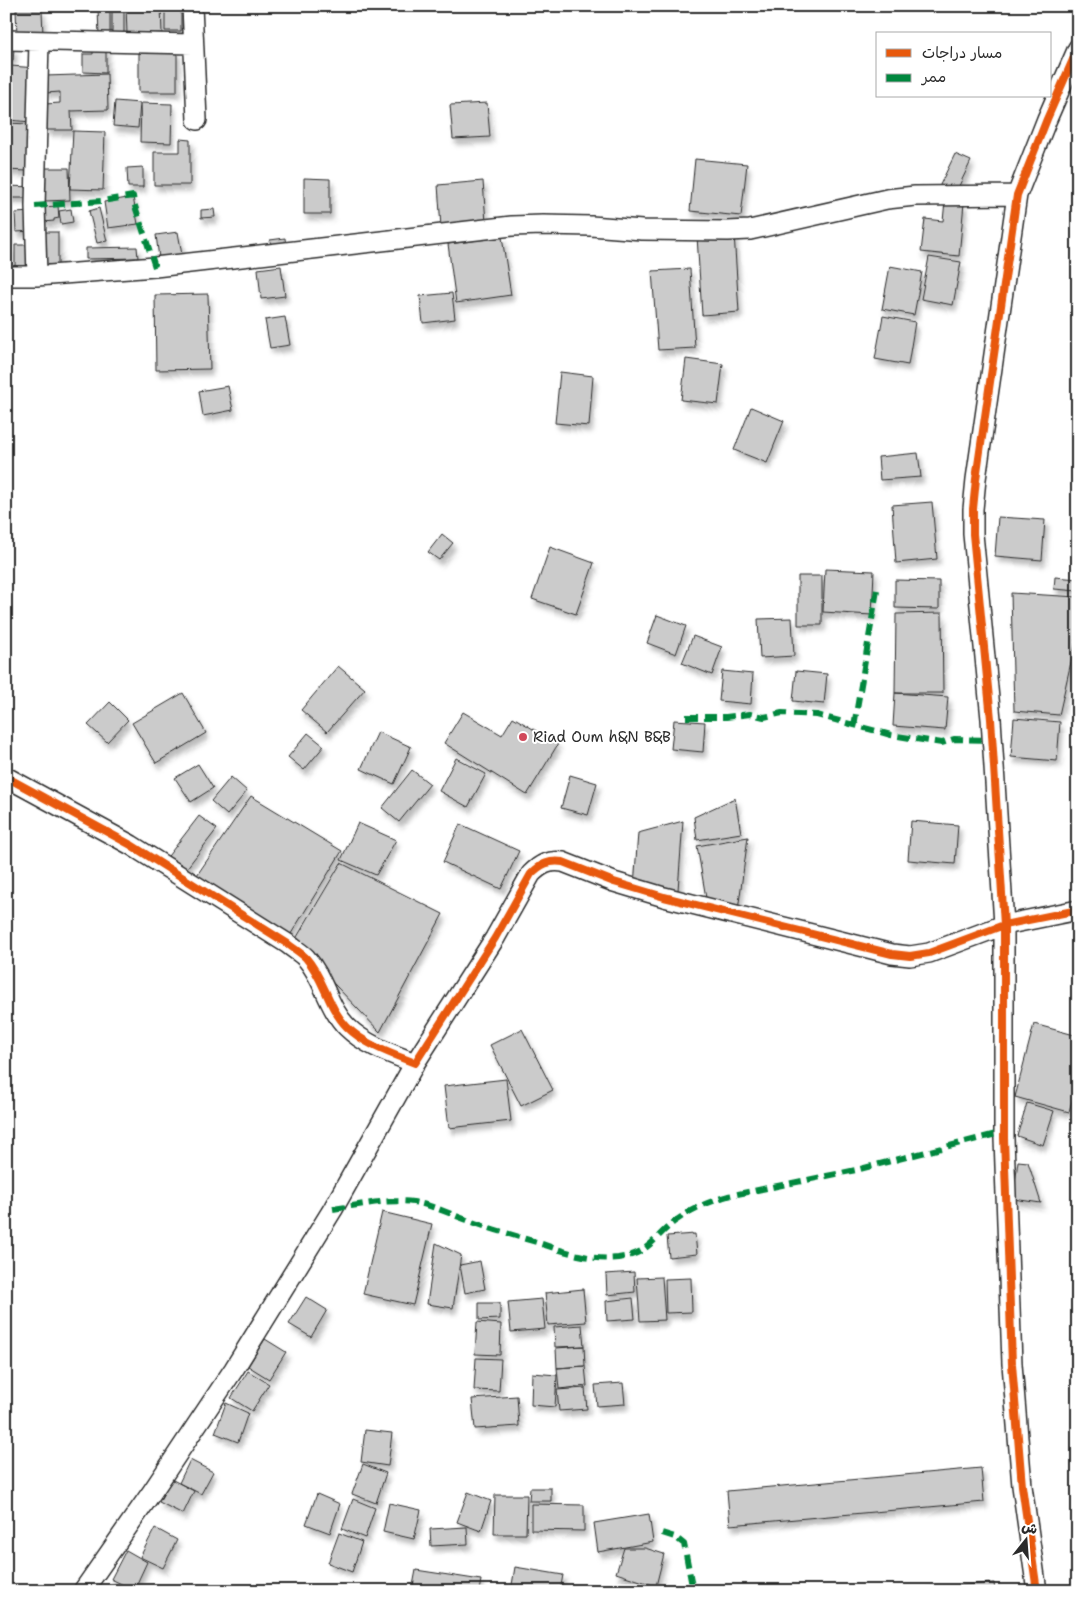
<svg xmlns="http://www.w3.org/2000/svg" width="1084" height="1597" viewBox="0 0 1084 1597" font-family="'Shantell Sans','Playpen Sans Arabic',sans-serif">
<defs>
<filter id="shadow"><feDropShadow dx="3" dy="5.5" stdDeviation="2.5" flood-color="#0004"/></filter>
</defs>
<rect width="100%" height="100%" fill="#fff"/>
<filter id="ink" filterUnits="userSpaceOnUse"><feTurbulence type="fractalNoise" baseFrequency=".02" numOctaves="2"/><feDisplacementMap in="SourceGraphic" scale="10" xChannelSelector="R" yChannelSelector="G"/><feConvolveMatrix kernelMatrix="1 2 1 2 8 2 1 2 1" color-interpolation-filters="sRGB"/></filter>
<g filter="url(#ink)">
<path fill="#cbcbcb" stroke="#2b2b2b" filter="url(#shadow)" d="M126 6H161L162 33 127 34Z
M165 6H181V31H165Z
M98 8H110V36H99Z
M112 8H124V35L112 36Z
M16 10H42L43 36H17Z
M93 46H106V73L83 72V54H93Z
M6 48 14 49 13 60 6 59Z
M139 51H177V92H139Z
M11 66 36 68 32 122 7 120Z
M107 74 108 110 71 111 72 130H46L45 104 60 103V92L46 93 45 76Z
M115 101 140 103 138 128 113 126Z
M141 103 172 104 171 143 140 142Z
M487 103 490 137 453 139 450 105Z
M6 123 30 124 27 171 6 170Z
M73 131 105 132 103 190 70 189Z
M180 139 190 140V185H154V152H180Z
M955 154 971 161 957 190 938 189Z
M695 159 747 164 741 216 690 211Z
M143 167V187H128L127 168Z
M44 168H69L70 200 45 201Z
M304 178 330 179V214H304Z
M483 181 486 223 441 227 438 185Z
M8 186 33 187V198H8Z
M133 197 138 224 108 228 104 202Z
M945 201 964 203 959 256 921 252 925 219 943 221Z
M58 206 59 218 54 219V221L43 222 42 207Z
M99 208 107 241 97 243 89 211Z
M71 209 73 222 61 224 59 211Z
M214 209 215 217 201 218V210Z
M31 212 32 231 16 232 15 213Z
M6 217H9V242H6Z
M42 232H58V265L42 264Z
M178 232 182 255 159 258 156 235Z
M734 233 739 312 702 315 697 236Z
M502 237 511 295 456 303 448 244Z
M285 238 286 247 271 248 270 240Z
M15 245H32V271H15Z
M6 247H10V270H6Z
M137 247 138 258 86 259V248Z
M929 257 961 262 953 305 921 299Z
M281 266 285 296 261 299 258 269Z
M890 266 922 272 914 315 882 309Z
M690 269 695 348 658 350 652 271Z
M452 293 455 319 423 323 420 296Z
M208 294 210 369 156 370 155 295Z
M883 316 915 322 908 365 875 359Z
M285 317 290 345 270 348 265 320Z
M686 359 723 364 718 404 681 400Z
M560 372 593 376 589 426 555 423Z
M228 386 233 410 203 416 199 391Z
M751 407 784 421 767 463 734 450Z
M918 453 921 477 880 480 878 457Z
M932 502 937 559 896 563 892 505Z
M998 517 1045 520 1042 560 995 556Z
M442 534 453 543 439 560 428 552Z
M550 547 594 563 576 614 532 599Z
M825 569 874 571 872 615 823 612Z
M798 576H822V625H798Z
M1055 577 1078 579V591L1054 589Z
M895 580 939 581V609L895 608Z
M1011 593 1078 597V631L1059 715 1014 711Z
M942 613 943 693H895L896 614Z
M657 615 686 626 676 654 647 643Z
M792 618 794 656 760 658 758 619Z
M693 636 722 647 712 675 682 663Z
M338 666 365 689 327 732 301 710Z
M722 671 753 674 751 704 719 701Z
M796 671 827 674 824 704 793 701Z
M183 693 206 733 156 763 132 723Z
M895 693 948 697 945 730 893 726Z
M110 702 128 720 107 742 88 725Z
M463 712 502 735 513 717 558 744 527 795 444 743Z
M1014 718 1060 722 1057 761 1011 757Z
M674 720 705 722 703 752 671 749Z
M378 732 411 747 394 784 361 769Z
M308 733 324 746 304 770 288 757Z
M456 758 486 774 468 807 439 791Z
M198 764 213 788 191 802 175 778Z
M412 770 430 784 399 822 382 808Z
M570 775 597 783 588 815 561 808Z
M231 777 247 791 227 815 211 801Z
M251 796 342 851 289 937 195 878Z
M735 798 741 833 697 840 694 817Z
M199 816 217 829 183 873 165 860Z
M683 821 678 890 634 886 638 833Z
M911 821 958 825 955 864 908 860Z
M358 823 396 840 376 875 341 860Z
M460 824 519 851 501 889 443 862Z
M748 837 738 910 706 898 697 846Z
M341 863 443 914 380 1032 294 942Z
M1034 1024 1078 1036V1078L1069 1112 1015 1097Z
M522 1029 553 1090 521 1106 490 1045Z
M506 1079 511 1121 449 1128 444 1086Z
M1027 1103 1054 1111 1043 1145 1017 1136Z
M1018 1161 1028 1162 1041 1203 1013 1199Z
M382 1212 432 1224 413 1305 363 1294Z
M695 1234 697 1254 669 1257 667 1236Z
M436 1243 461 1255 453 1308 427 1304Z
M480 1261 485 1289 465 1293 460 1265Z
M634 1272 635 1292 607 1295 606 1274Z
M662 1277 665 1320 640 1321 637 1278Z
M691 1278 692 1312 666 1313 665 1279Z
M583 1289 586 1322 548 1325 545 1293Z
M306 1297 327 1310 311 1337 289 1324Z
M633 1298 635 1319 607 1321 606 1301Z
M542 1299 545 1329 511 1332 508 1302Z
M479 1303H500V1319L479 1320Z
M477 1322 501 1324 500 1355 475 1354Z
M582 1325 584 1346 555 1347 554 1327Z
M265 1339 286 1352 269 1379 248 1366Z
M584 1346 585 1366 557 1368 556 1348Z
M476 1358 501 1359 499 1391 474 1390Z
M585 1366 587 1386 559 1389 557 1368Z
M248 1371 269 1384 252 1411 231 1398Z
M532 1373 557 1375 555 1407 531 1405Z
M623 1383 625 1404 597 1406 595 1385Z
M585 1388 587 1409 559 1411 557 1390Z
M517 1396 519 1426 475 1429 472 1399Z
M226 1403 248 1413 238 1442 215 1433Z
M365 1430 392 1433 388 1466 361 1462Z
M190 1460 213 1472 201 1494 179 1483Z
M363 1464 386 1473 376 1503 352 1494Z
M981 1468 984 1502 730 1525 727 1491Z
M171 1479 194 1491 183 1514 159 1502Z
M530 1488H551V1501H529Z
M468 1492 491 1501 481 1531 457 1522Z
M317 1494 340 1504 330 1533 306 1524Z
M495 1495H527L526 1534H494Z
M353 1499 375 1508 365 1538 342 1529Z
M389 1503 421 1510 414 1539 383 1532Z
M531 1504 584 1505V1531L531 1530Z
M649 1514 653 1542 598 1552 594 1523Z
M467 1527 468 1544 431 1546 430 1529Z
M155 1528 177 1540 163 1568 140 1557Z
M339 1533 362 1542 352 1572 328 1563Z
M624 1548H645L664 1554 656 1586 616 1573Z
M126 1550 147 1562 134 1590 111 1579Z
M515 1567 563 1575 560 1591H511Z
M416 1570 481 1580 479 1591H412Z
M994 1583 995 1591H872Z"/>
<g fill="none" stroke-linecap="round" stroke-linejoin="round">
<defs>
<path id="minor" d="M192 6 197 120
M6 40 193 44
M6 276H37L155 267 512 226 543 225 591 226 642 230 728 231 750 230 887 199 915 196 1017 195
M37 276 35 206 39 41
M6 777 131 845 288 944C294 949 301 953 306 958 324 978 328 1008 347 1027 365 1045 392 1054 415 1063L495 938 531 874C541 864 549 860 563 862L614 882 664 897 892 954 910 956 929 953 1004 925 1078 910
M83 1591 152 1492 234 1369 333 1209 415 1063
M1037 1591 1022 1486 1012 1364 1004 1138V925L991 719 973 534V509L976 479 1017 195 1047 119 1078 48"/>
</defs>
<use href="#minor" stroke="#2b2b2b" stroke-width="22"/>
<use href="#minor" stroke="#fff" stroke-width="19"/>
<path stroke="#00873e" stroke-width="6" stroke-dasharray="12 6" stroke-linecap="butt" d="M35 206 102 201 133 196 134 203 155 267
M686 717H726L750 714 764 717 782 713 817 715 891 735 942 743 954 739 993 740
M854 726 878 584
M333 1209C360 1205 386 1199 413 1202 432 1205 450 1214 467 1220 490 1229 513 1235 536 1242 563 1251 589 1261 618 1258 649 1254 652 1239 674 1222 691 1209 708 1202 728 1196L856 1170 1004 1132
M662 1533 675 1537 684 1544 693 1591"/>
<defs>
<path id="cycleway" d="M6 777 131 845 288 944C294 949 301 953 306 958 324 978 328 1008 347 1027 365 1045 392 1054 415 1063L495 938 531 874C541 864 549 860 563 862L614 882 664 897 892 954 910 956 929 953 1004 925 1078 910
M1037 1591 1022 1486 1012 1364 1004 1138V925L991 719 973 534V509L976 479 1017 195 1047 119 1078 48"/>
</defs>
<use href="#cycleway" stroke="#fff" stroke-width="11"/>
<use href="#cycleway" stroke="#e8590c" stroke-width="8"/>
</g>
</g>
<circle fill="#d1495b" stroke="#fff" stroke-width="2" cx="523" cy="737" r="5"/>
<g text-anchor="middle" dominant-baseline="central" stroke-width="4" stroke-linejoin="round" paint-order="stroke">
<g font-size="15" fill="#2b2b2b" stroke="#fff" text-anchor="start">
<text x="533" y="737">Riad Oum h&amp;N B&amp;B</text>
</g>
</g>
<rect width="1084" height="1597" fill="none" stroke="#fff" stroke-width="25"/>
<rect x="12" y="12" width="1059" height="1572" fill="none" stroke="#2b2b2b" stroke-width="2" filter="url(#ink)"/>
<rect x="876" y="32" width="175" height="65" fill="#ffffff" stroke="#aaaaaa"/>
<rect x="886" y="49" width="25" height="8" fill="#e8590c" stroke="#aaaaaa"/>
<text x="922" y="58" font-size="15" fill="#2b2b2b">مسار دراجات</text>
<rect x="886" y="74" width="25" height="8" fill="#00873e" stroke="#aaaaaa"/>
<text x="922" y="82" font-size="15" fill="#2b2b2b">ممر</text>
<g transform="translate(1026 1540) rotate(17)" stroke="#ffffff" stroke-width="4" paint-order="stroke">
<path d="M0-4L9 19L0 12L-9 19Z" fill="#2b2b2b"/>
<text y="-8" font-size="14" font-weight="bold" text-anchor="middle" fill="#2b2b2b">ش</text>
</g>
</svg>
